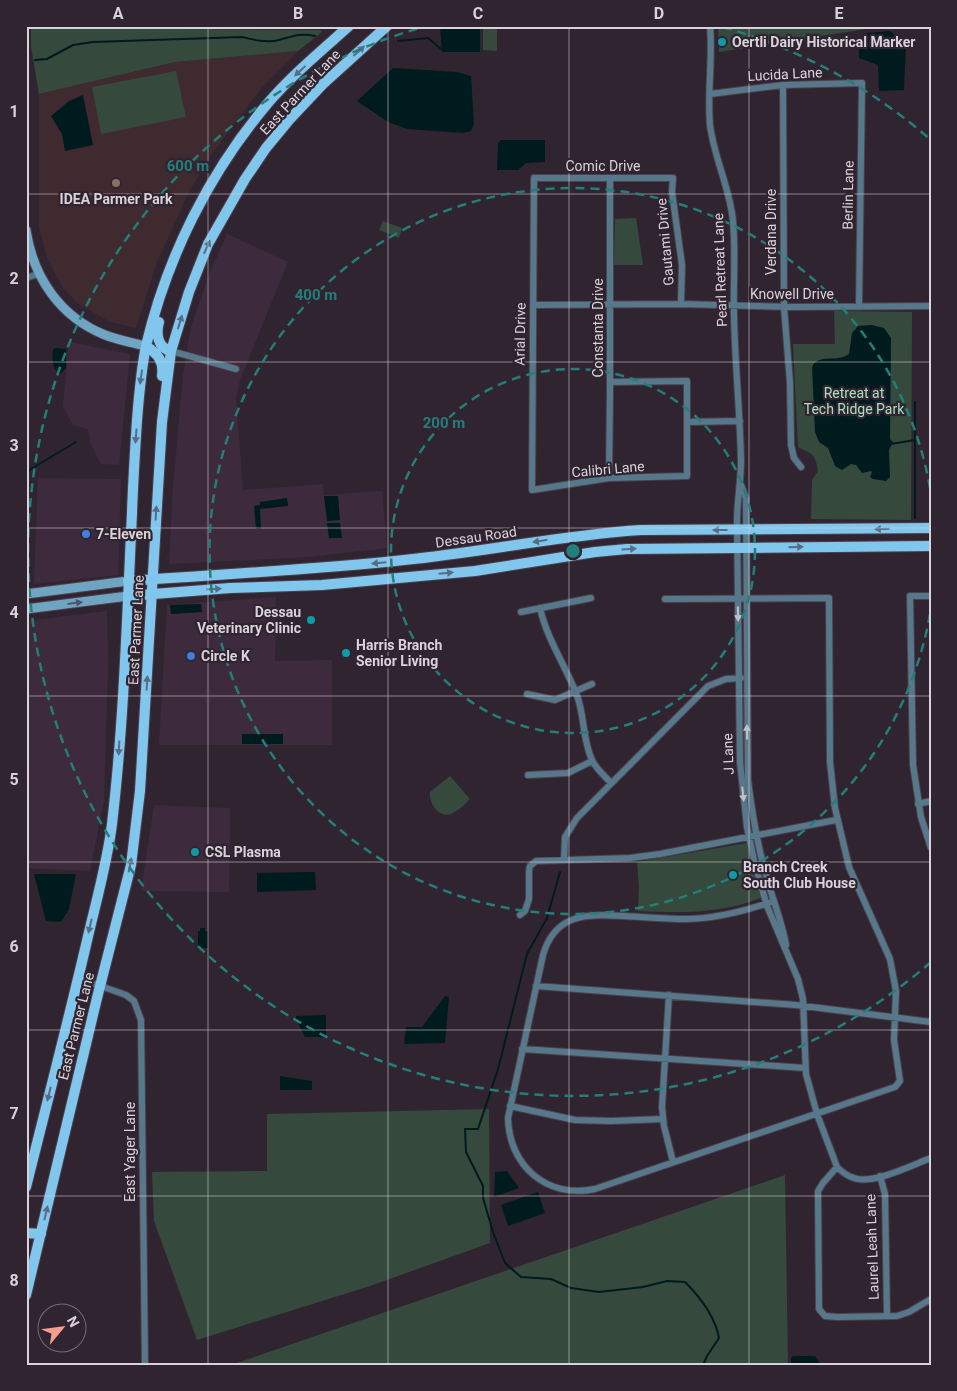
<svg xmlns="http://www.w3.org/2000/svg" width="957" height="1391" viewBox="0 0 957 1391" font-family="Roboto,sans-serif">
<rect width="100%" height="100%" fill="#312431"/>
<path fill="#3d2b3d" d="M227 234 288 262 240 380 236 398 243 490 323 484 324 495 382 491 387 548 309 557 169 564 173 487 183 375 191 327 210 272Z
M69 342 130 354 119 465 101 464 91 445 88 429 73 425 63 407Z
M38 478 121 479 118 575 34 584Z
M276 597 275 661 332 660V745H159L167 605Z
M107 611 108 664 104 800 90 871 26 868V621Z
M154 805 230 808 229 892 141 891Z"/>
<path fill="#3e2a2f" d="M298 51 263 86 208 159 187 196 156 265 136 328 110 322 77 303 62 287 47 258 39 228V94L175 62Z"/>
<path fill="#35493d" d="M483 26H497V51L483 50Z
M718 26H886L719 52Z
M31 28 321 30 322 32 298 51 175 62 39 94 31 46Z
M176 71 186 117 101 134 92 87Z
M636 218 643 265H614L615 219Z
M383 221 402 228 399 238 379 230Z
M834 311 912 312 911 520 811 519 812 480 818 471C815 454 814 455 798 447L793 344H835Z
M450 776 470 799C465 804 458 811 451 814 438 818 429 803 430 792Z
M747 843 761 898C719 914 682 913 638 911L639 886 637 862Z
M489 1109 490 1243 370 1286 197 1340 154 1221 152 1172 267 1171V1114Z
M785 1175 788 1365H231Z"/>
<path fill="#001b1e" d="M440 27H480V52H442Z
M890 31 906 43 904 90 879 91 878 65 859 58V41L867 33Z
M393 68 457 72 471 76 474 124 471 131 463 133 407 129 388 122 357 101Z
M83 95 93 145 65 151 62 134 51 116 69 101Z
M501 140H545V162L526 163 518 170H497L498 143Z
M872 325 884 328 891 338 890 439 893 442 889 450 890 477 886 481 873 479 870 477 872 472 871 471 862 473 856 465 851 464 842 470 835 466 828 448 819 442 815 432 812 367C818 353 838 363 849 354L852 333 858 326Z
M55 348 66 349V368L60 374C52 368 52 360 53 350Z
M324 496H338L340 520 327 521Z
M287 498 288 506 260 509 261 529H256L254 506 260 505V502Z
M327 523H340L342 538H329Z
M201 604 202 612 171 614 170 605Z
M242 734H283V744H242Z
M315 872 316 890 257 892V873Z
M34 874H76L69 909 61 922 46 921Z
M200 928H205V931H208V948H198V931H200Z
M445 996 449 997 445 1043 404 1044 406 1027H422Z
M326 1015V1037H305L296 1019V1016Z
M280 1076 312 1081V1090H280Z
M507 1171 519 1188 494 1197 495 1172Z
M538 1192 545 1213 508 1226 501 1205Z
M793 1356H815L821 1365H791V1358Z"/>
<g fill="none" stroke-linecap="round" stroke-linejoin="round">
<path stroke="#001b1e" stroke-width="2" d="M398 41 428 38 441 49
M35 60 47 59 73 45 93 42 242 37C254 40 267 43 279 40 294 36 299 33 315 36
M915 402V518
M891 444 915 440
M26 472 76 442
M560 872 547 918 527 954 498 1069 478 1129H465L466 1152 483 1186V1198L493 1232 505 1263 521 1277 551 1279 571 1288 599 1292 643 1287 667 1281 685 1282C701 1298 715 1316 719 1338L707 1356 703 1365"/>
<defs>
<path id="street" d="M710 26C713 59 707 92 710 125 714 158 730 188 733 221 736 253 733 285 734 316 735 365 740 412 741 461 741 481 737 501 737 521L740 762 747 827 755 865 767 906 798 979 803 999 806 1074 817 1114 837 1167C842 1172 847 1176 854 1178 873 1185 912 1165 931 1158
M783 85 784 307 790 383 791 445 794 458 801 467
M710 94 783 85 862 83 859 307
M26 278 38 274
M533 305 681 304 793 307 931 306
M171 351 236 369
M610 382 687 381V476L609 478 532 490 534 178H673L672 192 682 265 681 304
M688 422 740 421
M609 478 610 390V178
M741 485 746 498 748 780C752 812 757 844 766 875 772 898 782 921 786 945
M931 596H910L913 765 921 817 931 848
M665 599 829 598 830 762 835 808 849 867 890 959 896 991 894 1040 900 1081 895 1087 595 1189C547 1199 509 1166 508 1118L543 955C555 913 588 914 623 916 644 917 664 919 685 919 716 919 745 911 774 901
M540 608C547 639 564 663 576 693 585 714 582 739 592 760 596 769 605 776 611 783
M521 612 591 598
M527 694 555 700 592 684
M528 775 568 773 592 761
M918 804 931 801
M564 860 565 837 577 818 708 686 726 679 741 678
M520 915 525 911 529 899V871L530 866 536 861 630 858 660 854 836 820
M78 978 126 995 134 1001 141 1020 145 1365
M536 986 796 1005 931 1022
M669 995 662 1107 664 1126 673 1162
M522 1049 805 1068
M510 1106 575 1120 611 1121 663 1119
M837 1167 823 1183 818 1191 819 1309 825 1316 837 1317 897 1316 909 1312 931 1299
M880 1176 885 1194 887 1316"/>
<path id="secondary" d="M26 230C33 277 60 317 105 335 118 340 133 343 146 346
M26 594 128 581
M26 609 128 596"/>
<path id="primary" d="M159 322C156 333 157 348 171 351
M146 346C158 354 164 361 162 376
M128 581C220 574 313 570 404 560 484 552 562 535 641 530L931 528
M128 596 230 588 322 585 475 571 595 552 627 549 931 546
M26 1187C46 1107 67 1026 86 945 95 905 107 865 112 824 124 721 127 617 132 513 133 482 135 451 137 420 139 395 141 370 146 346 167 257 209 173 268 103 292 75 321 51 349 26
M26 1233 41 1234
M26 1295 97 998 131 865 140 791 162 422 171 351 189 292 208 244 245 179 266 148 290 119 323 84 387 26"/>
</defs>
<use href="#street" stroke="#4c404c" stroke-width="8"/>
<use href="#secondary" stroke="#4c404c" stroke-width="11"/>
<use href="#primary" stroke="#4c404c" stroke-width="12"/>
<use href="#street" stroke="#57788a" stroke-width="6"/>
<use href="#secondary" stroke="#6fa5c2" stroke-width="9"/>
<use href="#primary" stroke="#81c7ed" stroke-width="10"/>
</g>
<defs><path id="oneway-solid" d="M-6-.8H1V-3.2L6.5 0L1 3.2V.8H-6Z" transform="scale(1.25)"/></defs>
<g fill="#556d86">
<use href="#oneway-solid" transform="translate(359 51) rotate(-42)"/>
<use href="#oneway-solid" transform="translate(300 71) rotate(137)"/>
<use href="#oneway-solid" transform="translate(207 247) rotate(-66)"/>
<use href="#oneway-solid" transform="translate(180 322) rotate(-73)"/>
<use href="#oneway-solid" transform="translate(141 377) rotate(99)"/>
<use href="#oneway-solid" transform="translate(136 436) rotate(94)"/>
<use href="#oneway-solid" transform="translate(156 513) rotate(-87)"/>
<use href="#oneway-solid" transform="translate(882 529) rotate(179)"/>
<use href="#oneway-solid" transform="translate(720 530) rotate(180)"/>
<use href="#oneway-solid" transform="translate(540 541) rotate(171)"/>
<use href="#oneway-solid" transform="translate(796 547) rotate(-1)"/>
<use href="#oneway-solid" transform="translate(629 549) rotate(-3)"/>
<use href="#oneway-solid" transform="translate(379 563) rotate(175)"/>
<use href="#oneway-solid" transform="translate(446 573) rotate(-5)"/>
<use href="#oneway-solid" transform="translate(214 589) rotate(-4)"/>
<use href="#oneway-solid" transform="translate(147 683) rotate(-87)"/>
<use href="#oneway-solid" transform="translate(119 748) rotate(93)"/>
<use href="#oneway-solid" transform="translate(130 865) rotate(-79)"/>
<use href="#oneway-solid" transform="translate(90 926) rotate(103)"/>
<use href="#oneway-solid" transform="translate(49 1094) rotate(104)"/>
<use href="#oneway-solid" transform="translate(46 1213) rotate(-77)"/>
</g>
<use fill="#4a586b" href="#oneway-solid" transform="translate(75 603) rotate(-7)"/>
<g fill="#c0c0ca">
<use href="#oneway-solid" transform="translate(738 614) rotate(89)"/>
<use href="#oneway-solid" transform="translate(747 732) rotate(-91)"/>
<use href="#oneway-solid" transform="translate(743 794) rotate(84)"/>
</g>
<path fill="none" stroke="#dad2da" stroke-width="1" stroke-opacity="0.55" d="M208 26V1365M388 26V1365M569 26V1365M749 26V1365M26 194H931M26 362H931M26 528H931M26 696H931M26 862H931M26 1030H931M26 1196H931"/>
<g fill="none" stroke="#237f79" stroke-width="2.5" stroke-dasharray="9 6">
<circle cx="573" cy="551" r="182"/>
<path d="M930 614A363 363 0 1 1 930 488"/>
<path d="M931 962A545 545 0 1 1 423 27M723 27A545 545 0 0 1 931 140"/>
</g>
<g fill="#0f9aa8" stroke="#312431" stroke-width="2">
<circle cx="722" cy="42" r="5"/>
<circle cx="311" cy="620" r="5"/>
<circle cx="346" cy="653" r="5"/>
<circle cx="195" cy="852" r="5"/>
<circle cx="733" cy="875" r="5"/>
</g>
<circle fill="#8d6e63" stroke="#312431" stroke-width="2" cx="116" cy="183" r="5"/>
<g fill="#3f7fe0" stroke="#312431" stroke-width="2">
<circle cx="86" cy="534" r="5"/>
<circle cx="191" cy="656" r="5"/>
</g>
<g text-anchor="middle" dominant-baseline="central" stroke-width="4.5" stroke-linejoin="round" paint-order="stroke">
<g font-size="14" font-weight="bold" fill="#dad2da" stroke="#312431" text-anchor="start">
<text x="732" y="42">Oertli Dairy Historical Marker</text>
<text x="116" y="199" text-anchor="middle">IDEA Parmer Park</text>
<text x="96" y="534">7-Eleven</text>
<text x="301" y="612" text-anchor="end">Dessau<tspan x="301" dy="16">Veterinary Clinic</tspan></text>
<text x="356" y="645">Harris Branch<tspan x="356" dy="16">Senior Living</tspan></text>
<text x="201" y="656">Circle K</text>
<text x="205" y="852">CSL Plasma</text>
<text x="743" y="867">Branch Creek<tspan x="743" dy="16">South Club House</tspan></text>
</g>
<g font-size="14" fill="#dad2da" stroke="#312431">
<text transform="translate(785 74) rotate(-3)">Lucida Lane</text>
<text transform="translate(300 92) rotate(-47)">East Parmer Lane</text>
<text x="603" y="166">Comic Drive</text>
<text transform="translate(848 195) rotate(-89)">Berlin Lane</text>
<text transform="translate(771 232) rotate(-90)">Verdana Drive</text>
<text transform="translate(665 242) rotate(-95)">Gautami Drive</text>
<text transform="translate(720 270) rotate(-92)">Pearl Retreat Lane</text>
<text x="792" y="294">Knowell Drive</text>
<text transform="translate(598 328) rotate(-90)">Constanta Drive</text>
<text transform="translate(520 334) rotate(-89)">Arial Drive</text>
<text transform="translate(608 469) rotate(-5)">Calibri Lane</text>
<text transform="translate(476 537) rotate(-8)">Dessau Road</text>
<text transform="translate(136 630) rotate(-87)">East Parmer Lane</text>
<text transform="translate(728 754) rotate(-92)">J Lane</text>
<text transform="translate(76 1026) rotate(-76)">East Parmer Lane</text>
<text transform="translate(130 1152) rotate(-90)">East Yager Lane</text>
<text transform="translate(872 1247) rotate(-92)">Laurel Leah Lane</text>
</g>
<g font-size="14" fill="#a7e0bf" stroke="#312431">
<text x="854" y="393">Retreat at<tspan x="854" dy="16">Tech Ridge Park</tspan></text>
</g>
</g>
<circle cx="573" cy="551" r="8" fill="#237f79" stroke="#312431" stroke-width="2.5"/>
<g font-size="15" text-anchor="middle" font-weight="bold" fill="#237f79" stroke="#312431" stroke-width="4.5" stroke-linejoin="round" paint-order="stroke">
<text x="188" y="171">600 m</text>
<text x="316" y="300">400 m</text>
<text x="444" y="428">200 m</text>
</g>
<rect width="957" height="1391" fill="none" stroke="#312431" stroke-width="55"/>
<g transform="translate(62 1328) rotate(61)"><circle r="24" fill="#312431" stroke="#756a75"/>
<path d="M0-4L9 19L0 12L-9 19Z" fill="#f59c93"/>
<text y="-8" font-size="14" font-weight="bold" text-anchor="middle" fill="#dad2da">N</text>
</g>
<rect x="28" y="28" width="902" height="1336" fill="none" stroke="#dad2da" stroke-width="2"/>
<g font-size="16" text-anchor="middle" font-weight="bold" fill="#dad2da">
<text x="118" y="19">A</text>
<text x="298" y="19">B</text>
<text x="478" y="19">C</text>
<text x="659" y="19">D</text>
<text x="839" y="19">E</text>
<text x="14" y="117">1</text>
<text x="14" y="284">2</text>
<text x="14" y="451">3</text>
<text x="14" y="618">4</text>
<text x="14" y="785">5</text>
<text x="14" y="952">6</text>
<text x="14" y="1119">7</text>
<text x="14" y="1286">8</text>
</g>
</svg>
